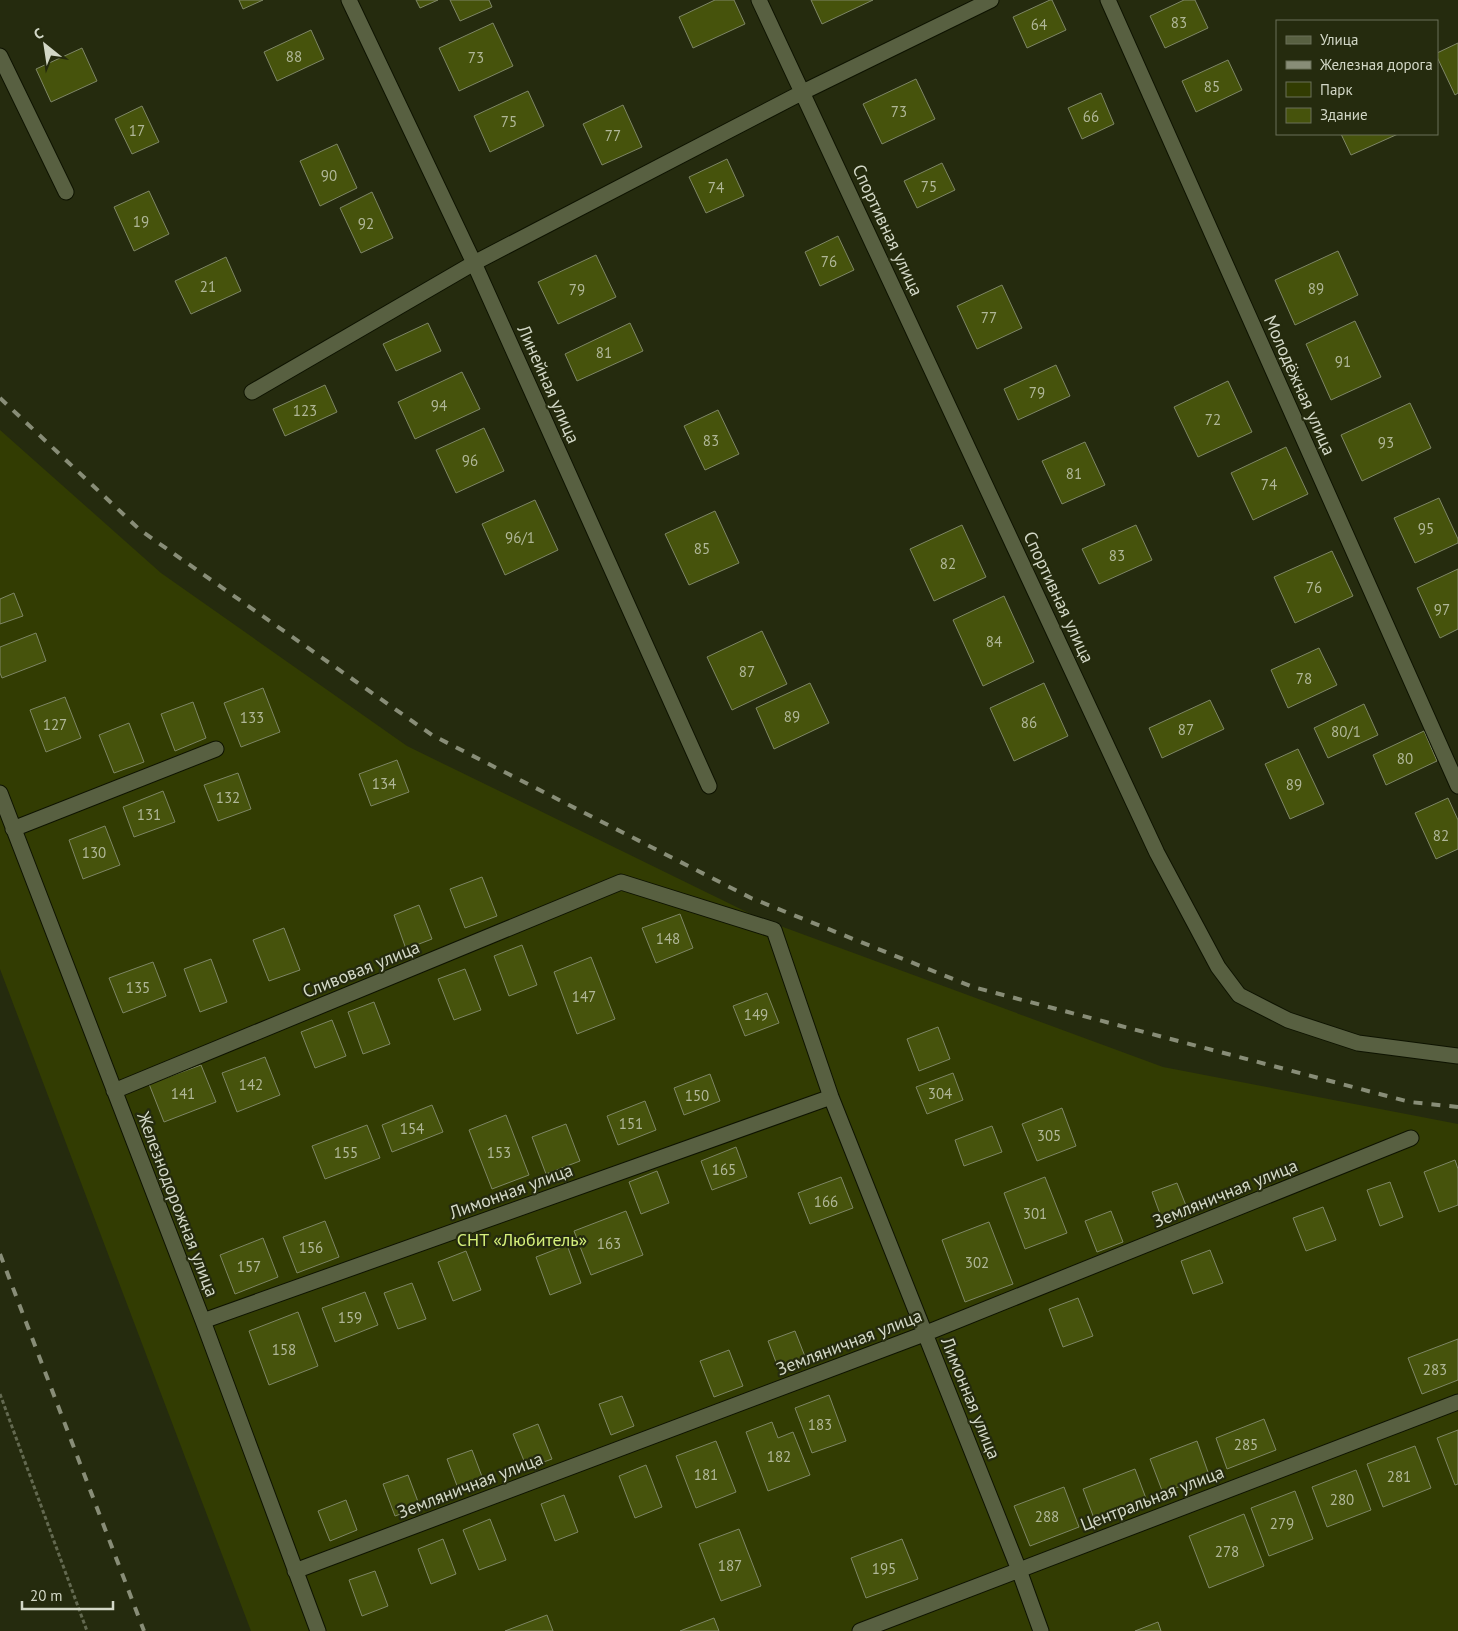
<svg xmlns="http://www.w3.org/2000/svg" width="1458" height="1631" viewBox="0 0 1458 1631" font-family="'PT Sans',sans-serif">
<rect width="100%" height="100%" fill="#252b0e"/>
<path fill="#323c02" d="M0 430 161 573 407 746 761 919 1163 1067 1458 1124V1631H251L0 969Z"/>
<path fill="#46530c" stroke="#7e8666" d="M239 0H263L243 9Z
M416 0H438L420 8Z
M450 0H489L492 7 460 21Z
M715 0H734L745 24 693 48 679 17Z
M811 0H873L822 24Z
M1050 0H1052L1066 30 1027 48 1013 17Z
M1184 0H1195L1208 28 1165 48 1150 16Z
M493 23 513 66 459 91 439 48Z
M311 30 324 59 277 81 264 52Z
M1458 43V93L1455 95 1437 57V53Z
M82 48 97 81 51 102 36 69Z
M1228 60 1242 90 1196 112 1182 81Z
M916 79 935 119 882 144 863 104Z
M528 91 544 126 490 152 474 116Z
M1101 93 1114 124 1082 139 1068 108Z
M623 105 642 147 602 165 583 124Z
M142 106 159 142 132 154 115 119Z
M1341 134H1398L1351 155Z
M337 144 357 188 320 206 300 161Z
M727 159 744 196 706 213 689 177Z
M942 163 955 190 917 208 904 181Z
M149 191 169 234 134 251 114 207Z
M372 192 393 238 361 253 340 208Z
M838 236 854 270 820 286 805 252Z
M1338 251 1358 295 1295 325 1275 280Z
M596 255 616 297 558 324 538 282Z
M226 257 241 291 191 314 175 281Z
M1002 285 1022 328 977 349 957 306Z
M1355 321 1381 377 1331 400 1306 344Z
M428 323 441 351 396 371 383 344Z
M630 323 643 351 577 381 565 354Z
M1056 365 1070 396 1018 420 1004 389Z
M462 372 480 409 415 439 398 402Z
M1228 381 1252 432 1198 457 1174 407Z
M325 385 337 412 285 436 273 409Z
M1410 403 1431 448 1362 481 1341 435Z
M718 410 739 454 705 470 684 426Z
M484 428 504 471 456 493 436 450Z
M1085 442 1105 485 1062 504 1042 461Z
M1286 447 1308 494 1253 520 1231 473Z
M1439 498 1458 539V543L1415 563 1394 518Z
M535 500 558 550 505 575 482 524Z
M715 511 739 563 689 585 665 534Z
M962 525 986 577 934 601 910 549Z
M1136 525 1152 560 1099 584 1082 549Z
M1332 551 1353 596 1295 623 1274 577Z
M1458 569V629L1440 638 1417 588Z
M14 593 23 616 0 624V599Z
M1004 596 1034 662 983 686 953 620Z
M762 631 787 684 732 710 707 657Z
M36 633 46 661 2 678 0 673V647Z
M1319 648 1337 685 1288 708 1271 670Z
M810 683 829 723 774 749 756 708Z
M1044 683 1068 736 1014 761 990 708Z
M263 688 280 732 241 747 224 703Z
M65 697 81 738 46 752 30 710Z
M1210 700 1224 729 1162 758 1149 728Z
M193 702 206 738 175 751 161 714Z
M1364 704 1378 735 1328 758 1314 728Z
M129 723 144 762 114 773 99 735Z
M1424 731 1437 761 1386 785 1373 755Z
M1298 749 1324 804 1290 819 1265 764Z
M397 760 409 792 371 806 359 774Z
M238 773 251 809 218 821 204 785Z
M163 791 175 822 134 837 123 807Z
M1448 798 1458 820V849L1436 859 1415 813Z
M105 826 120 865 83 879 69 840Z
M482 877 497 916 465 928 450 889Z
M419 905 432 939 406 949 394 915Z
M680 914 693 948 656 963 642 928Z
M284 928 300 970 269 981 253 940Z
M522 945 537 985 509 996 494 956Z
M591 957 615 1019 577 1034 554 972Z
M211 959 227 1002 200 1012 184 969Z
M153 962 166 996 123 1013 109 978Z
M465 969 481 1010 454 1020 438 979Z
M767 993 779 1023 745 1036 733 1006Z
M374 1002 390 1044 363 1054 348 1012Z
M332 1020 346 1056 315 1068 301 1032Z
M938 1027 950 1059 919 1071 907 1039Z
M265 1057 280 1095 237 1112 222 1073Z
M201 1065 216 1102 164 1122 149 1084Z
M953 1073 963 1100 927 1114 916 1087Z
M710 1074 720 1101 684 1115 674 1088Z
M645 1101 656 1130 618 1145 607 1116Z
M432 1105 443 1132 392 1152 382 1125Z
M1062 1108 1076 1146 1037 1161 1022 1124Z
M506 1115 529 1175 492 1189 469 1130Z
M566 1124 580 1161 546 1174 532 1137Z
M367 1125 380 1158 325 1179 312 1146Z
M992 1126 1002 1152 964 1166 955 1140Z
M736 1147 747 1177 712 1190 701 1161Z
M1455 1160 1458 1169V1205L1439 1212 1424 1172Z
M657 1171 669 1203 641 1214 629 1182Z
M841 1177 853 1208 810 1224 798 1193Z
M1045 1177 1067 1233 1025 1249 1004 1193Z
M1390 1182 1403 1217 1380 1226 1367 1190Z
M1177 1183 1189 1213 1163 1222 1152 1192Z
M1323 1207 1336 1240 1306 1251 1293 1218Z
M626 1211 643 1255 591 1275 574 1231Z
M1111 1211 1123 1242 1097 1252 1085 1221Z
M325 1221 339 1257 297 1273 283 1237Z
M989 1222 1013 1284 965 1302 942 1240Z
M263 1238 278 1277 235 1294 220 1255Z
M567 1245 581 1283 550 1295 536 1257Z
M1210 1250 1223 1283 1193 1294 1181 1261Z
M466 1251 481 1290 453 1301 438 1262Z
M412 1283 426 1319 398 1329 384 1293Z
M365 1292 378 1325 335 1342 322 1308Z
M1078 1298 1093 1336 1063 1347 1049 1309Z
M298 1312 318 1366 269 1385 249 1331Z
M795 1331 806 1359 779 1370 768 1341Z
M1458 1339V1380L1422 1394 1408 1358Z
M729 1350 743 1386 714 1397 700 1361Z
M829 1395 846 1441 812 1453 795 1408Z
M622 1396 634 1426 611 1435 599 1404Z
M1264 1419 1276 1450 1227 1469 1216 1438Z
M772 1422 778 1438 793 1432 810 1475 768 1491 746 1432Z
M538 1424 552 1459 527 1468 513 1434Z
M1458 1430V1484L1455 1485 1437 1438Z
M716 1441 736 1492 696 1508 676 1456Z
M1197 1441 1209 1475 1163 1493 1150 1459Z
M1415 1446 1431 1488 1383 1507 1367 1464Z
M472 1450 484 1482 459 1491 447 1459Z
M646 1465 662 1507 635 1518 619 1476Z
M1135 1469 1147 1501 1095 1521 1083 1489Z
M1356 1470 1371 1510 1327 1527 1312 1487Z
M408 1475 420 1507 395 1516 383 1484Z
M1064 1487 1079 1527 1030 1546 1014 1506Z
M1295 1491 1313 1539 1269 1556 1251 1508Z
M564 1495 578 1532 555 1541 541 1504Z
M346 1500 357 1530 330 1541 318 1511Z
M1244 1514 1264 1566 1209 1588 1189 1536Z
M490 1519 506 1560 479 1570 463 1530Z
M739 1529 761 1586 721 1601 699 1544Z
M443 1539 456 1574 431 1584 418 1549Z
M902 1539 918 1579 866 1598 851 1558Z
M375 1571 388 1606 362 1616 349 1580Z
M547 1615 553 1631H505Z
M714 1618 719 1631H680Z
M1158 1622 1161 1631H1135Z"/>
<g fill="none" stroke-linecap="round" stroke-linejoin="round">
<defs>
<path id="street" d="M349 0 474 263 709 786
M759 0 1157 853 1218 967 1239 995 1288 1020 1358 1043 1458 1056
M1108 0 1458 786
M0 56 66 192
M252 392 474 263 803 92 991 0
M0 793 203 1321 318 1631
M13 829 216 749
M114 1091 621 882 774 930 831 1097 1019 1570 1041 1631
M203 1321 831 1097
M295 1571 924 1334 1411 1138
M860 1631 1458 1402"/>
</defs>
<use href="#street" stroke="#0e1300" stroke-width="17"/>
<path stroke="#636950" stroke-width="3" stroke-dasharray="4 2.5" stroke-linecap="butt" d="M0 1394 87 1631"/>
<use href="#street" stroke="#586041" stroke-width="15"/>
<path stroke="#888d77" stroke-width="4" stroke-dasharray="9 9" stroke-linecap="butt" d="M0 398 140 530 432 735 751 898 973 987 1410 1102 1458 1107
M0 1254 144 1631"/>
</g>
<g text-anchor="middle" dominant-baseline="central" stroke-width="4.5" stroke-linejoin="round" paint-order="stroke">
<g font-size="15" fill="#b0b798">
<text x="1179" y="22">83</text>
<text x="1039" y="24">64</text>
<text x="294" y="56">88</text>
<text x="476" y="57">73</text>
<text x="1212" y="86">85</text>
<text x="899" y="111">73</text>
<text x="1091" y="116">66</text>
<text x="509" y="121">75</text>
<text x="137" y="130">17</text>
<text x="613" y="135">77</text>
<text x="329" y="175">90</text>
<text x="929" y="186">75</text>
<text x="716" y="187">74</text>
<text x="141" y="221">19</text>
<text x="366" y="223">92</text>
<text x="829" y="261">76</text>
<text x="208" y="286">21</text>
<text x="1316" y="288">89</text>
<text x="577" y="289">79</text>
<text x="989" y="317">77</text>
<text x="604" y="352">81</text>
<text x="1343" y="361">91</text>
<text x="1037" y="392">79</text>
<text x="439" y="405">94</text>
<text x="305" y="410">123</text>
<text x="1213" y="419">72</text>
<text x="711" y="440">83</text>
<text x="1386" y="442">93</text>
<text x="470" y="460">96</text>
<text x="1074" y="473">81</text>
<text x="1269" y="484">74</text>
<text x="1426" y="528">95</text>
<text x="520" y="537">96/1</text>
<text x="702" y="548">85</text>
<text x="1117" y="555">83</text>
<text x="948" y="563">82</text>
<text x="1314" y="587">76</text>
<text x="1442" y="609">97</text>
<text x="994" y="641">84</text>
<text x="747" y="671">87</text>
<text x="1304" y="678">78</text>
<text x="792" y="716">89</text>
<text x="252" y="717">133</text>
<text x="1029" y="722">86</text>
<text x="55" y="724">127</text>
<text x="1186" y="729">87</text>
<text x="1346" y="731">80/1</text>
<text x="1405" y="758">80</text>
<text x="384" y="783">134</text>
<text x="1294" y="784">89</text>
<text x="228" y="797">132</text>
<text x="149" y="814">131</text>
<text x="1441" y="835">82</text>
<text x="94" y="852">130</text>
<text x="668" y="938">148</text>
<text x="138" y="987">135</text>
<text x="584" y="996">147</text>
<text x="756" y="1014">149</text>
<text x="251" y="1084">142</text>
<text x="183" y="1093">141</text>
<text x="940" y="1093">304</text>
<text x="697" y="1095">150</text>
<text x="631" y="1123">151</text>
<text x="412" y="1128">154</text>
<text x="1049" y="1135">305</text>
<text x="346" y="1152">155</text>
<text x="499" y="1152">153</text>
<text x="724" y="1169">165</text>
<text x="826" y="1201">166</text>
<text x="1035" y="1213">301</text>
<text x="609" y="1243">163</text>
<text x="311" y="1247">156</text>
<text x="977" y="1262">302</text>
<text x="249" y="1266">157</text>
<text x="350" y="1317">159</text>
<text x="284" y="1349">158</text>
<text x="1435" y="1369">283</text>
<text x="820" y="1424">183</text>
<text x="1246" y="1444">285</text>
<text x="779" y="1456">182</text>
<text x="706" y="1474">181</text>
<text x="1399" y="1476">281</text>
<text x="1342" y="1499">280</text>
<text x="1047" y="1516">288</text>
<text x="1282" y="1523">279</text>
<text x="1227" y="1551">278</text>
<text x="730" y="1565">187</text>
<text x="884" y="1568">195</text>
</g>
<g font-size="18" fill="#d3d8c7" stroke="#252b0e">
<text transform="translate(888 230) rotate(65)">Спортивная улица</text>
<text transform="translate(549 384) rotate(66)">Линейная улица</text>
<text transform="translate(1300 385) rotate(66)">Молодёжная улица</text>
<text transform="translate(1059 597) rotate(65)">Спортивная улица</text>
<text transform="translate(361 969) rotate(-22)">Сливовая улица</text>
<text transform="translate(511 1191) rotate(-20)">Лимонная улица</text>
<text transform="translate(1225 1193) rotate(-22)">Земляничная улица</text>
<text transform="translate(178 1204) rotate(69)">Железнодорожная улица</text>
<text transform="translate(849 1342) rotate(-21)">Земляничная улица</text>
<text transform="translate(971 1398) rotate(68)">Лимонная улица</text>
<text transform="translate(470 1485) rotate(-21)">Земляничная улица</text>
<text transform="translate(1152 1498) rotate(-21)">Центральная улица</text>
</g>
<g font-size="18" fill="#d5f07b" stroke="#252b0e">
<text x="522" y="1239">СНТ «Любитель»</text>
</g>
</g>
<rect x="1276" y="20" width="162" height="115" fill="#252b0e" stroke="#6b7058"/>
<rect x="1286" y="36" width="25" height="8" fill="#586041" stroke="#6b7058"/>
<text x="1320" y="45" font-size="15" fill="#d3d8c7">Улица</text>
<rect x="1286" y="61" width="25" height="8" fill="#888d77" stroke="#6b7058"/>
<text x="1320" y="70" font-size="15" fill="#d3d8c7">Железная дорога</text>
<rect x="1286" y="82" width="25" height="15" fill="#323c02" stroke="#6b7058"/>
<text x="1320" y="95" font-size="15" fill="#d3d8c7">Парк</text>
<rect x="1286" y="108" width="25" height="15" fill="#46530c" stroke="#6b7058"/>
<text x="1320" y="120" font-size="15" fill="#d3d8c7">Здание</text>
<g transform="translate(45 45) rotate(330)" stroke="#252b0e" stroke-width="4" paint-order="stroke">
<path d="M0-4L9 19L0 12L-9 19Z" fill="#d3d8c7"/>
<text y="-8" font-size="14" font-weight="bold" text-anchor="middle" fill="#d3d8c7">С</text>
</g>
<path d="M22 1601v8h91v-8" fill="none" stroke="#d3d8c7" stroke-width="2.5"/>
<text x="30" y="1601" font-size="15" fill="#d3d8c7" stroke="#252b0e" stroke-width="4" paint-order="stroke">20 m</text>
</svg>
